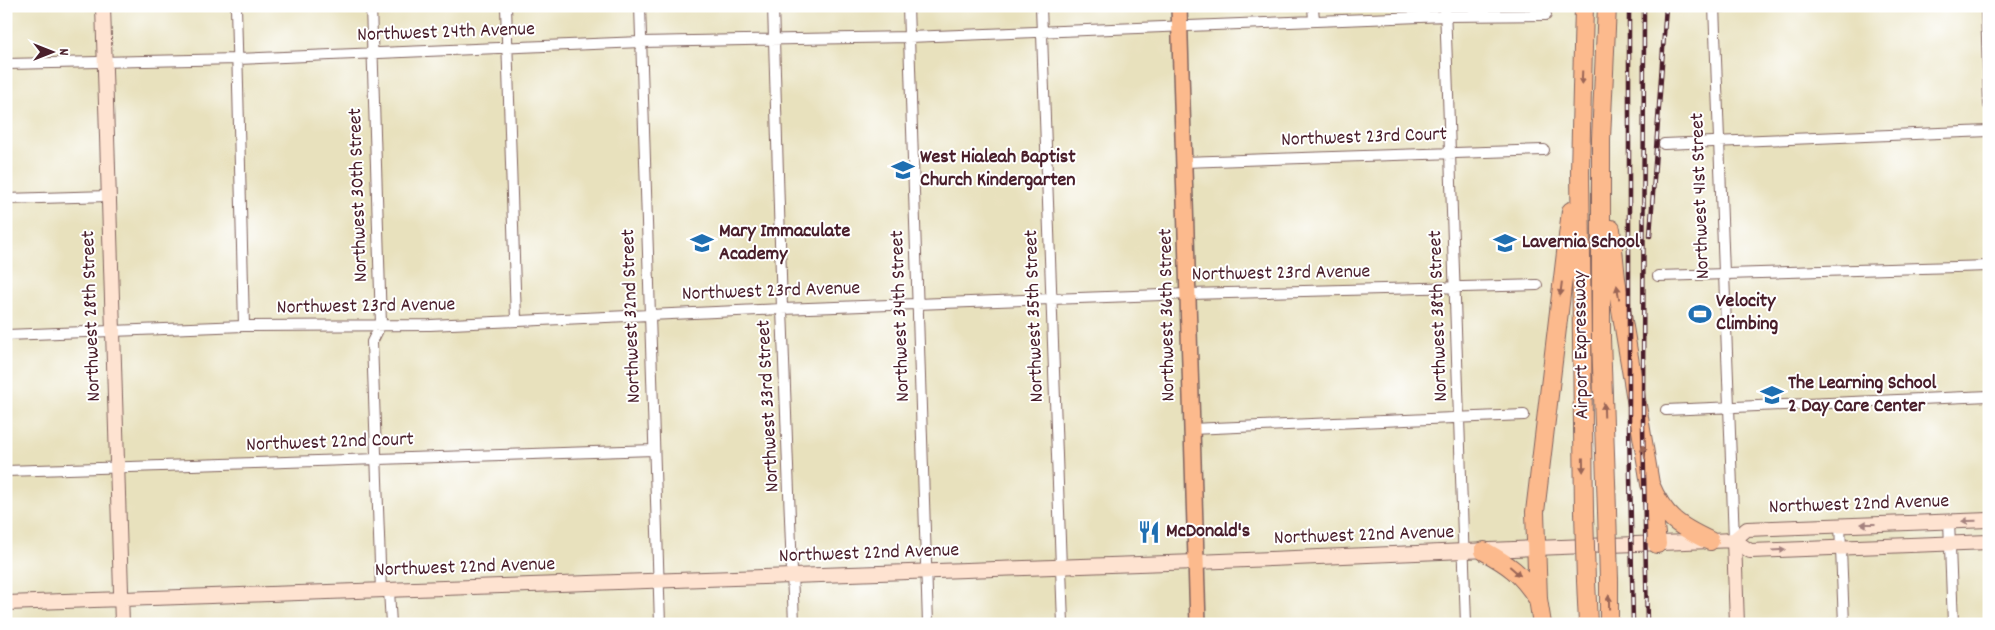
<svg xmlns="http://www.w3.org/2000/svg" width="1995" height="630" viewBox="0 0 1995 630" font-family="Dekko,sans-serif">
<rect width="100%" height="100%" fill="#fff"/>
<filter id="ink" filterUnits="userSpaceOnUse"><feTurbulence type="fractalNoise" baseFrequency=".02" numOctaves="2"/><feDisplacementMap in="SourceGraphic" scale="10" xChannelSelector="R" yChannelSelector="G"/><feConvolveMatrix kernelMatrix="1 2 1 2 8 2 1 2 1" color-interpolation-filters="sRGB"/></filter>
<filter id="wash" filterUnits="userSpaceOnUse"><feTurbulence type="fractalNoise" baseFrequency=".0096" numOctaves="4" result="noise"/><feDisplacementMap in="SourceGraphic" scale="20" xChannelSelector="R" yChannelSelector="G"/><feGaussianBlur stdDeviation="1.12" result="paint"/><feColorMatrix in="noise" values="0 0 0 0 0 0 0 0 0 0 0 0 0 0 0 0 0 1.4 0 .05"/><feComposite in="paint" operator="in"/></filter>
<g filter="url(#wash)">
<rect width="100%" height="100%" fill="#e8e1bd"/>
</g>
<g filter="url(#ink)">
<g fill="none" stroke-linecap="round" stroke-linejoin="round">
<defs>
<path id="street" d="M236 6 244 326
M371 6 381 324 372 342 381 591
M506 6 516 320
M640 6 660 624
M773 6 782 309 794 624
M908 6 928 624
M1041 6 1063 624
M1313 6 1314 21
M1445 6 1466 624
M1714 6 1734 540
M1986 6 1989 105
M1714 7 1726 6
M6 64 238 59 641 42 909 37 1446 16 1546 15
M1664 144 1989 131
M1184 162 1544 150
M6 199 109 196
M1658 276 1989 266
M6 335 244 326 430 325 782 309 1189 294 1537 285
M1666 410 1989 396
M1191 429 1524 415
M6 471 654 450
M1949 521 1953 624
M1840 524 1844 624
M389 590 391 624"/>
<path id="secondary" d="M103 6 122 624
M1734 540 1747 529 1989 520
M1734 540 1737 624
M6 603 1196 562 1710 541 1734 540 1750 551 1989 542"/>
<path id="primary" d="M1179 6 1198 624"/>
<path id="highway" d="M1607 6 1601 139V338L1607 511
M1611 229 1616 279 1650 484C1664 517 1678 526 1710 541
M1652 497 1657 544
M1584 512 1580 171 1584 6
M1484 551C1509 565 1521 573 1537 598
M1609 580V624
M1586 581 1588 624
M1542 624 1538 599 1535 512 1571 211"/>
</defs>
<use href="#street" stroke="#81635e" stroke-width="12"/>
<use href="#secondary" stroke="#81635e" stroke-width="16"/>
<use href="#primary" stroke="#81635e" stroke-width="18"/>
<use href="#highway" stroke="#81635e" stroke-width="20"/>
<use href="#street" stroke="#fff" stroke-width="10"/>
<use href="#secondary" stroke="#fee3d1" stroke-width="14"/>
<use href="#primary" stroke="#fcba8d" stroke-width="15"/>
<use href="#highway" stroke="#fcba8d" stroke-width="18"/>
<defs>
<path id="rail" d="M1629 6V424L1633 624
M1644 6 1643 425 1647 624
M1650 236 1666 6"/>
</defs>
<use href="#rail" stroke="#4a1f2b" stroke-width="4.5"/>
<use href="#rail" stroke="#fff" stroke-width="2.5" stroke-dasharray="8" stroke-linecap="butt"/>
<defs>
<path id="highway-bridge" d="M1607 511 1609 580
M1584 512 1586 581"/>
</defs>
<use href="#highway-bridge" stroke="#81635e" stroke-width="20" stroke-linecap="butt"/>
<use href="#highway-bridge" stroke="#fcba8d" stroke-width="18"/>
</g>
<defs><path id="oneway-solid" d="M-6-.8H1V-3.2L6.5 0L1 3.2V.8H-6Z" transform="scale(1.25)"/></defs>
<g fill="#9a6557">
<use href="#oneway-solid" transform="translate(1582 78) rotate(92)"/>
<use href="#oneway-solid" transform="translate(1561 289) rotate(97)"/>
<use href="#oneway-solid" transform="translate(1618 292) rotate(-99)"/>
<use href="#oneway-solid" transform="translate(1604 410) rotate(-92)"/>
<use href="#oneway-solid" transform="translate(1644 452) rotate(-100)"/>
<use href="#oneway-solid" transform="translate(1583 465) rotate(89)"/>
<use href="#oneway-solid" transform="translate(1515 571) rotate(41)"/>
<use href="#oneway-solid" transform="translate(1609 602) rotate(-91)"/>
</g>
<g fill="#a4817e">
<use href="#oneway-solid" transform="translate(1969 521) rotate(178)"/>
<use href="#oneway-solid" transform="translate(1868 524) rotate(180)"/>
<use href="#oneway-solid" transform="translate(1779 550) rotate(-3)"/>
</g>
</g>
<defs>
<symbol id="school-bare" viewBox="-9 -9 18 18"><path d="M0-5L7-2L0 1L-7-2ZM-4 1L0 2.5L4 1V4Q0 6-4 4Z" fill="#1f6fb2" stroke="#fff" stroke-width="2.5" paint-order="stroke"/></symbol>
<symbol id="stadium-bare" viewBox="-9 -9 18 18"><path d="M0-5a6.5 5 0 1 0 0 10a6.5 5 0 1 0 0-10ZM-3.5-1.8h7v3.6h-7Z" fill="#1f6fb2" stroke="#fff" stroke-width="2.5" paint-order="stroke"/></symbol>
<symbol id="restaurant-bare" viewBox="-9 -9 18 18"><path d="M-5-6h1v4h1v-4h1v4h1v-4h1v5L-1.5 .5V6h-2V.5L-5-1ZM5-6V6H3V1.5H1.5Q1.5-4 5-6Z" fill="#1f6fb2" stroke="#fff" stroke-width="2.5" paint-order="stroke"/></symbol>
</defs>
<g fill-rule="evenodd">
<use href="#school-bare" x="887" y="154" width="32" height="32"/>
<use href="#school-bare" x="686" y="227" width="32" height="32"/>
<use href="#school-bare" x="1489" y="227" width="32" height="32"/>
<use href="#stadium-bare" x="1684" y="298" width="32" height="32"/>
<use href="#school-bare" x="1756" y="379" width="32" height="32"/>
<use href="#restaurant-bare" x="1133" y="516" width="32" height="32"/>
</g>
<g text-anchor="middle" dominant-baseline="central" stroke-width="4" stroke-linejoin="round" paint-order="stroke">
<g font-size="20" fill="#4a1f2b" stroke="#fff">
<text transform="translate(446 33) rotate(-2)">Northwest 24th Avenue</text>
<text transform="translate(1364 138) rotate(-2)">Northwest 23rd Court</text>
<text transform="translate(359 195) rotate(-92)">Northwest 30th Street</text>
<text transform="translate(1701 196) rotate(-92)">Northwest 41st Street</text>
<text transform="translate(1281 274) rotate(-1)">Northwest 23rd Avenue</text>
<text transform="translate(771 292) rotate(-2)">Northwest 23rd Avenue</text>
<text transform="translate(366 307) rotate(-1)">Northwest 23rd Avenue</text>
<text transform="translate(1168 315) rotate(-91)">Northwest 36th Street</text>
<text transform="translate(92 316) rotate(-92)">Northwest 28th Street</text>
<text transform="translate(632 316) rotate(-92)">Northwest 32nd Street</text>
<text transform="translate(901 316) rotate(-92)">Northwest 34th Street</text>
<text transform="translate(1035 316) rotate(-92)">Northwest 35th Street</text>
<text transform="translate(1439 316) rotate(-92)">Northwest 38th Street</text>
<text transform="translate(1582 345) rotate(-91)">Airport Expressway</text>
<text transform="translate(769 406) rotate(-93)">Northwest 33rd Street</text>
<text transform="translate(330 443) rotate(-2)">Northwest 22nd Court</text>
<text transform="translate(1859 505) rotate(-2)">Northwest 22nd Avenue</text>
<text transform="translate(1364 536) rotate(-2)">Northwest 22nd Avenue</text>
<text transform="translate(869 554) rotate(-2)">Northwest 22nd Avenue</text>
<text transform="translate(465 568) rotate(-2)">Northwest 22nd Avenue</text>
</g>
<g font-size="20" font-weight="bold" fill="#4a1f2b" stroke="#fff" text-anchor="start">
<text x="920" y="158">West Hialeah Baptist<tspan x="920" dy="23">Church Kindergarten</tspan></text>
<text x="719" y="232">Mary Immaculate<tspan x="719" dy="23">Academy</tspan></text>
<text x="1522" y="243">Lavernia School</text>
<text x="1716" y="302">Velocity<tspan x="1716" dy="23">Climbing</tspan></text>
<text x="1788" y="384">The Learning School<tspan x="1788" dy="23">2 Day Care Center</tspan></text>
<text x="1166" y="532">McDonald's</text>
</g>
</g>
<rect width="1995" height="630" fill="none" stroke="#fff" stroke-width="25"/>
<g transform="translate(52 52) rotate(90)" stroke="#ffffff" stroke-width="4" paint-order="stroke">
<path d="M0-4L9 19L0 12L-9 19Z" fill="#4a1f2b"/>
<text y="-8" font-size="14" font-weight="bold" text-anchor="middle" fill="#4a1f2b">N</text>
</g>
</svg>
